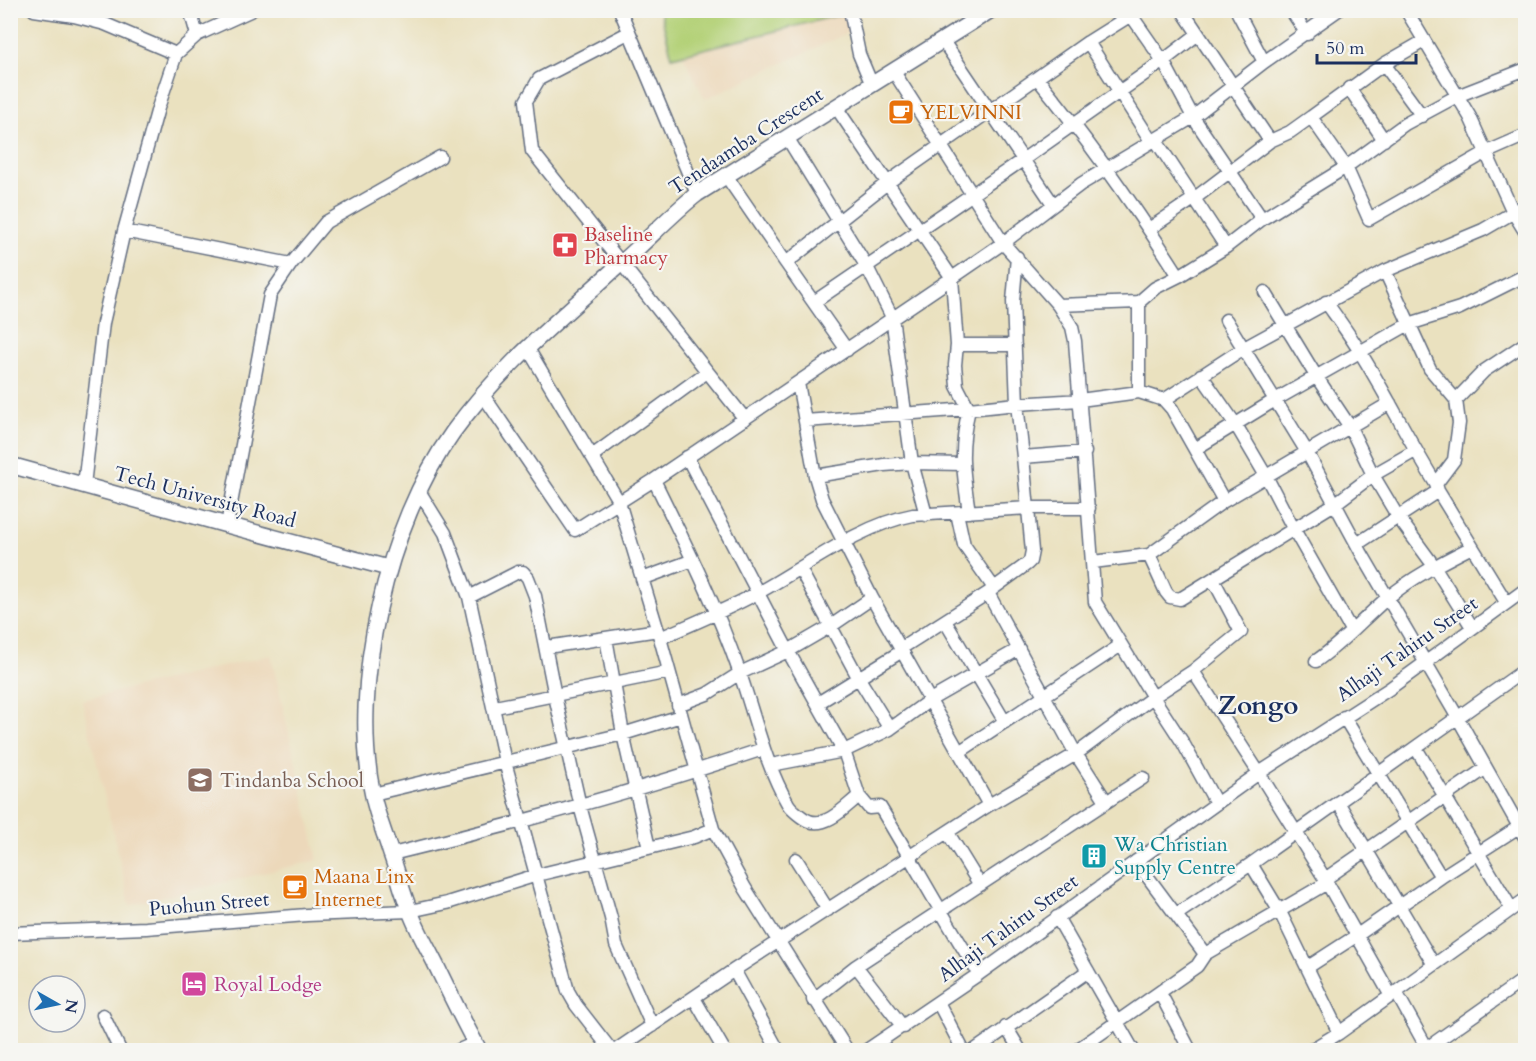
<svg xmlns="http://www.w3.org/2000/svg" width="1536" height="1061" viewBox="0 0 1536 1061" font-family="Cardo,serif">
<rect width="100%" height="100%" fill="#f6f6f2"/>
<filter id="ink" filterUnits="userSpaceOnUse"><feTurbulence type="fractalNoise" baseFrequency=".0167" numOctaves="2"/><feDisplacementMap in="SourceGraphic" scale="12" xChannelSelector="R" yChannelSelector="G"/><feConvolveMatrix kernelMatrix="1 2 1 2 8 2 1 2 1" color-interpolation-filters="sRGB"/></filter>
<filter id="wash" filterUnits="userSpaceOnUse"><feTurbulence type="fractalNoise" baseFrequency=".008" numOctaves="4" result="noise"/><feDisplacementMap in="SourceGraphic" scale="24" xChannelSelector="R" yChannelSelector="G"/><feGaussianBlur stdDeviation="1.35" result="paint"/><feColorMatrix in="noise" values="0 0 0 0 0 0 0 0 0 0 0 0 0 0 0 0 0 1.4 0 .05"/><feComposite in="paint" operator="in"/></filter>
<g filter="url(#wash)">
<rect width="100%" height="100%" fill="#eae1bf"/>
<path fill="#ecd8ba" d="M661 11H852L860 27 705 99Z
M271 655 318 860 130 905 82 700Z"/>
<path fill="#b4d178" stroke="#68806b" stroke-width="1.5" d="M847 10 848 13 672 57 660 11Z"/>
</g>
<g filter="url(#ink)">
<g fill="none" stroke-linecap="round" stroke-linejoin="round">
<defs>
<path id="minor" d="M34 10 74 16 105 24 176 54
M190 10 197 35
M620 10 697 194
M850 10 859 54 872 85
M1182 10 1270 141
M1291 10 1307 34
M1406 10 1470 117 1513 212 1526 233
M1131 15 1163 61 1193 117 1262 219
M628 33 539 79 526 101 532 151 745 419
M943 41 1053 204
M1088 42 1151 141
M1264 62 1338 10
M1384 64 1422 116
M894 72 1003 243 1058 305 1072 327 1075 341 1095 602 1153 697 1183 743 1216 803
M1037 78C1089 141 1136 208 1179 276
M1349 88 1384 140
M1311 117 1384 64 1424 41
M788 139 867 267 892 317 912 463 926 515
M1155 139 1226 247
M727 177 786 263 887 183 1088 42 1139 10
M1149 229 1195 198 1270 141 1290 132 1311 117 1346 167 1369 219 1485 153 1526 135
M124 231 291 264 270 295 227 525
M786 263 847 350
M291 264 326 222 440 157
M1385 271 1483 230 1526 205
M1265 292 1316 376 1350 427 1373 475 1398 517 1434 566 1472 627
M814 302 1024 159 1163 61 1198 34
M1139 302V392
M1326 302C1338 319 1350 335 1360 352 1387 395 1409 441 1436 484
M1058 305 1139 302 1155 288 1179 276 1226 247 1262 219 1346 167 1405 124 1457 96 1526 69
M1226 320 1307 452 1362 554 1458 718 1526 839
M957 345H1015
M527 347 619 502 660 638 713 829 745 888 847 1050
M1201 375 1236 425 1266 476 1293 528 1351 630
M798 383 815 476 822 499 872 598 989 805
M483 395 575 530 654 480 952 278 1003 243 1081 184 1193 117 1264 62 1238 13 1242 10
M1164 400 1244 348 1385 271 1430 369 1456 400
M805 421 969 409 957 386 955 365 957 345 952 278 836 107
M1195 449 1275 400 1409 324 1460 308 1526 275
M1085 452 1023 457 1017 404 1080 400 1139 392 1164 400 1172 409 1224 501
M592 456 707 372
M687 457 788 651 844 751 859 796 869 808 880 807C914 863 944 919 979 974
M815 476 884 465 912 463 962 464
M654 480C685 543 716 605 739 671 755 716 764 762 788 804 791 809 803 819 809 821 827 828 846 806 859 796
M84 485 103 323 124 231 158 108 176 54 197 35 252 10
M419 491 445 533 469 597 505 762 568 991 576 1005 611 1050
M1438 491 1506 602
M969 512C963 472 959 450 969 409L1017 404 1013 301 1017 257
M957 513 964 545 994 588 1027 564 1030 561 1032 551 1023 457
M1357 544 1438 491 1436 484 1454 460 1459 423 1456 400 1484 371 1526 343
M1149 555 1166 592 1170 597 1180 599 1336 503 1373 475 1415 451
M1093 562 1149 555 1224 501 1390 403
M800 569 858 677 890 729
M642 579 693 560
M994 588 988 593 1076 754 1106 801
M469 597 518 572H523L528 578 535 596 555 696 580 806 611 918 616 945 652 1026
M945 621 1005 722
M606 638 623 734 649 848
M660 638C694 623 729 609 761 591 808 565 860 525 913 515L1029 508H1089
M547 647 658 630
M900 649 988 593
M1316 661C1341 644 1362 620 1385 600 1411 578 1442 562 1472 547
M1193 671 1259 773 1325 879 1391 996
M818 703 902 651
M678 705 707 694 740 673 788 651 831 626 872 598
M495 707 669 672
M1344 717 1441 877
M1416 748 1511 908
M959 752 1121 645
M771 765 844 751 890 729 930 700 1019 649
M373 794 623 734 681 716
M1338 802 1434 965
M948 833 980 885
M392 854C517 824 640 790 763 749
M796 859 828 910
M1136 861 1205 954
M1251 864 1280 912 1339 1033
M1325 879 1486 768
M1177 914 1251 864 1526 669
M1057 917 1133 1050
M10 933 146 928 307 915 410 911 447 903 537 875 694 837 713 829
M856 966 903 1027
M1308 967 1356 936 1441 877 1525 823
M734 970 778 1050
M1396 992 1428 1050
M1160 993 1190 1050
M694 998 724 1050
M813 1000 856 966 1143 778
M938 1002 963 1050
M103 1015 120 1050
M1006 1027 1020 1050
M1427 1048 1526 978
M459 1050 475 1043
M616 1050 734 970 989 805 1076 754 1153 697 1193 671 1241 632 1213 579
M867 1050 979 974 1259 773 1389 689 1526 589
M975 1050 1088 971
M1077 1050 1197 966 1205 954 1327 883
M1311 1050 1339 1033 1526 899"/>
<path id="tertiary" d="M10 465 227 525 388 568
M479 1050C464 1023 450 994 436 965 427 947 417 930 410 911 402 893 398 873 391 854 385 834 377 816 373 796 349 686 387 524 453 432 499 368 561 318 619 265 646 242 669 216 697 194L991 10"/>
</defs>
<use href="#minor" stroke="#636d80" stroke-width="15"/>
<use href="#tertiary" stroke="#636d80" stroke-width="18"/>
<use href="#minor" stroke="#fff" stroke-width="12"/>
<use href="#tertiary" stroke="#fff" stroke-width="15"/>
</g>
</g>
<defs>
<symbol id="cafe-square" viewBox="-11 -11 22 22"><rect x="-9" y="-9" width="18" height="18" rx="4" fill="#e8710a" stroke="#f6f6f2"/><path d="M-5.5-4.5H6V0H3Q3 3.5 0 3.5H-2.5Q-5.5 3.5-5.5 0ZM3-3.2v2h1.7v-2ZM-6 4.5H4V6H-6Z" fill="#fff"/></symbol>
<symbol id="pharmacy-square" viewBox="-11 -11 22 22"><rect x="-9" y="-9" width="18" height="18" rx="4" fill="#e0444e" stroke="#f6f6f2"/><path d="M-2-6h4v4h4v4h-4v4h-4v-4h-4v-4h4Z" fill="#fff"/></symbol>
<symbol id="school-square" viewBox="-11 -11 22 22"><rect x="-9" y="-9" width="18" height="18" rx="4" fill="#8d6e63" stroke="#f6f6f2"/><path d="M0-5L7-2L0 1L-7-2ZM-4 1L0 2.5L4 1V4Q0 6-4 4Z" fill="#fff"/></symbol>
<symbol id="building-square" viewBox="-11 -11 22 22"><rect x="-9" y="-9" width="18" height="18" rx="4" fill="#0f9aa8" stroke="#f6f6f2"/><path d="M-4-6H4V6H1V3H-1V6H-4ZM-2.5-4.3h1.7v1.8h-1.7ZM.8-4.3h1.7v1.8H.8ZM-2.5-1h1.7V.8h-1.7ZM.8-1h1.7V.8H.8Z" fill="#fff"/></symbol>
<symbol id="hotel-square" viewBox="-11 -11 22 22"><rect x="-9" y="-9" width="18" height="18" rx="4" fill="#d1479c" stroke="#f6f6f2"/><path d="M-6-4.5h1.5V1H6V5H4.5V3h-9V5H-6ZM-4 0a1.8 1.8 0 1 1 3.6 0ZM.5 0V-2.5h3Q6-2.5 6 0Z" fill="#fff"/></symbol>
</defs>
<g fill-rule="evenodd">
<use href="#cafe-square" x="886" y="97" width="30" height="30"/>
<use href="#pharmacy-square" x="550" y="230" width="30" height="30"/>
<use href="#school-square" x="185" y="765" width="30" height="30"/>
<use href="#building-square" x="1079" y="841" width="30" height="30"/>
<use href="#cafe-square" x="280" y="872" width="30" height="30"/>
<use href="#hotel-square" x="179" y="969" width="30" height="30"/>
</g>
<g text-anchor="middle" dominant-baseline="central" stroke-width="4.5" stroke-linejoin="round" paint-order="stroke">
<g font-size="20" fill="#c56008" stroke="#f6f6f2" text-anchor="start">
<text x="920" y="112">YELVINNI</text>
<text x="314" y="876">Maana Linx<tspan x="314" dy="23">Internet</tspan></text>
</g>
<g font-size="20" fill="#1b2f5e" stroke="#f6f6f2">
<text transform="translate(746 141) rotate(-33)">Tendaamba Crescent</text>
<text transform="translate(205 497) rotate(15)">Tech University Road</text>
<text transform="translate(1407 649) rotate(-35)">Alhaji Tahiru Street</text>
<text transform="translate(209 904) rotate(-5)">Puohun Street</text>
<text transform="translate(1008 928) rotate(-36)">Alhaji Tahiru Street</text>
</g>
<g font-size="20" fill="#be3a42" stroke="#f6f6f2" text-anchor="start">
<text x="584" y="234">Baseline<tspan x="584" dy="23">Pharmacy</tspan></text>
</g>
<g font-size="20" fill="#785e54" stroke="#f6f6f2" text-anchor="start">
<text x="220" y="780">Tindanba School</text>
</g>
<g font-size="20" fill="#0d838f" stroke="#f6f6f2" text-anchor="start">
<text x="1114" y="844">Wa Christian<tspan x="1114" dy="23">Supply Centre</tspan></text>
</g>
<g font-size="20" fill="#b23c85" stroke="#f6f6f2" text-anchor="start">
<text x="214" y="984">Royal Lodge</text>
</g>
<g font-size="26" font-weight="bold" fill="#1b2f5e" stroke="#f6f6f2">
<text x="1258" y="705">Zongo</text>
</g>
</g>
<rect width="1536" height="1061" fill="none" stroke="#f6f6f2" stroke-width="36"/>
<g transform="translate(57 1004) rotate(99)"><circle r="28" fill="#f6f6f2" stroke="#9ea6b7" stroke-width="1.5"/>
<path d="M0-4.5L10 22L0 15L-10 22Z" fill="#1f6fb2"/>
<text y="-9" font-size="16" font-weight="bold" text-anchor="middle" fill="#1b2f5e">N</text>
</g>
<path d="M1317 54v9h99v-9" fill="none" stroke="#1b2f5e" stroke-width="3"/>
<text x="1326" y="54" font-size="18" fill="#1b2f5e" stroke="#f6f6f2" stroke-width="4.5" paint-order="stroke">50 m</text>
</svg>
